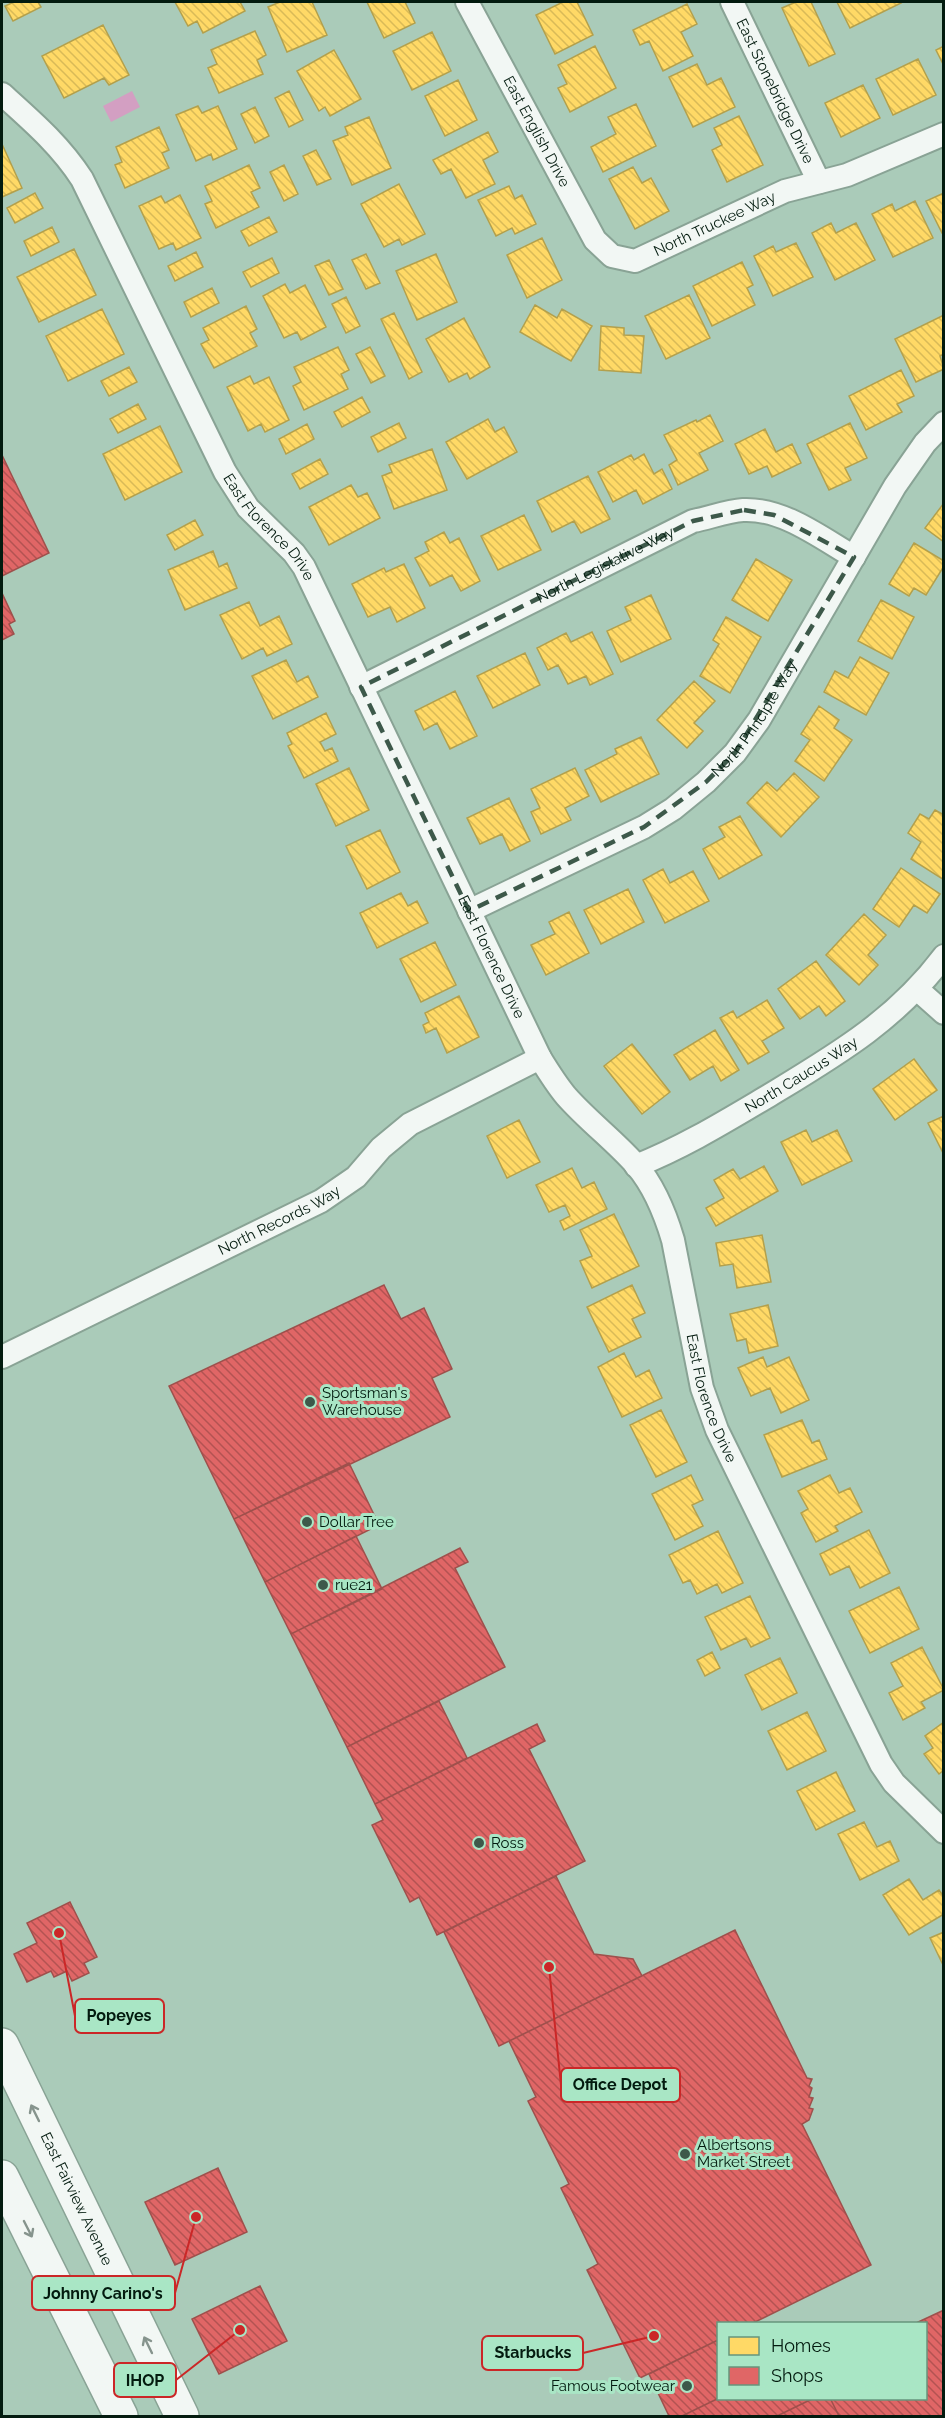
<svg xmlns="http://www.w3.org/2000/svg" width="945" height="2418" viewBox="0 0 945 2418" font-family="Raleway,sans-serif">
<defs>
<pattern id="homes-back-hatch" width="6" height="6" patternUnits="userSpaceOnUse" patternTransform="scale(1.5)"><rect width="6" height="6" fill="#ffd966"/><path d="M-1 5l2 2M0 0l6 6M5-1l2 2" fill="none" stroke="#d9ba57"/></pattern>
<pattern id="shops-back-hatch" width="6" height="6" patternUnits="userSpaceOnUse" patternTransform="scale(1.5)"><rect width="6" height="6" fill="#e06666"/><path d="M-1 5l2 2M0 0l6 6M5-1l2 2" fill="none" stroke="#b35352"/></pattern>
</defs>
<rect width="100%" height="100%" fill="#aacbb9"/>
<path fill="#d39fc2" d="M132 91 140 107 111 122 103 106Z"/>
<path fill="url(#homes-back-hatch)" stroke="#b3a04c" stroke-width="1.5" d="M14 2H38L41 7 13 21 5 6Z
M175 2H240L245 11 203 33 197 21 188 26Z
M280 2H312L327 35 287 52 268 7Z
M367 2H405L415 23 384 38Z
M563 2H577L593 35 555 54 536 15Z
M796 2H811L835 54 809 66 782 8Z
M837 2H900L901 3 850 28Z
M687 4 697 24 681 32 693 56 663 71 649 41 640 45 633 30Z
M103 25 129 75 109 85 104 78 64 98 42 56Z
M255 31 266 55 257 60 263 74 219 93 208 68 217 64 211 50Z
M432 32 451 71 412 90 393 51Z
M595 46 616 88 570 112 558 88 567 84 558 65Z
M944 46V66L936 50Z
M334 50 361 99 330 116 325 107 319 111 297 71Z
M918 59 936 95 893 115 876 79Z
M697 64 707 85 721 78 735 107 693 127 669 77Z
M458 80 477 120 445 136 425 96Z
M863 85 880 118 841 137 825 103Z
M289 91 303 120 289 127 275 98Z
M636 104 656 146 603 172 591 147 616 134 608 117Z
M198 106 202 113 218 106 237 149 213 160 211 154 196 161 176 115Z
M255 107 269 136 255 143 241 114Z
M739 116 763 165 727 182 712 150 722 145 714 128Z
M369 117 391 168 352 185 333 141 348 135 345 127Z
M159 127 169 150 162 153 169 168 125 188 115 165 122 162 116 147Z
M488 132 498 152 483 160 495 184 466 198 451 169 441 174 433 160Z
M2 144 22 188 2 197Z
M316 150 331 179 317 185 303 156Z
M249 165 260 188 251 192 259 207 216 228 205 204 212 201 205 186Z
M284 165 298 194 284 201 270 172Z
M633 167 642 183 651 178 669 211 635 229 609 179Z
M399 184 425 234 402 245 399 239 384 247 361 204Z
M509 186 515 199 522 195 536 224 515 234 512 228 496 236 478 200Z
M35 193 43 208 15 223 7 208Z
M944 193V232L942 233 926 201Z
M180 195 201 238 176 250 173 243 159 249 139 206 161 196 165 203Z
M915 201 933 238 893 257 872 214 892 204 895 211Z
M269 217 277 232 249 246 241 231Z
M831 223 836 233 856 223 875 260 835 280 812 233Z
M52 227 59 242 31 256 24 241Z
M542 238 562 280 527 298 507 255Z
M796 243 813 277 773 296 754 256 773 246 776 252Z
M74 249 96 295 39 322 17 277Z
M196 252 203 267 175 281 168 266Z
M366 254 380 283 366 289 352 260Z
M436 254 457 302 417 320 396 271Z
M272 258 279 273 251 287 243 272Z
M329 260 343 289 329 295 315 266Z
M742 262 753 285 747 288 755 305 712 326 693 286Z
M285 284 290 293 305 285 326 327 301 340 297 332 284 338 263 296Z
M212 288 219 303 191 317 184 302Z
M689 295 710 338 666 359 645 316Z
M346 297 360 326 346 333 332 304Z
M535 305 557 318 562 309 592 326 571 361 520 332Z
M246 306 257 329 250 333 257 346 214 368 201 344 209 340 203 328Z
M102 309 124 354 68 381 46 336Z
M394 313 422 372 409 379 381 319Z
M944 315V354L940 356 944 369 916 382 895 339Z
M464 318 490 367 470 379 467 373 449 382 426 339Z
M601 326 624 328V335L644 336 641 373 599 370Z
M338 347 349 370 341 374 348 389 304 410 293 386 301 382 294 367Z
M370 347 385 376 371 383 356 354Z
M129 367 137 382 109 396 101 381Z
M901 370 914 396 897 404 902 412 866 430 849 396Z
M250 376 254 384 269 377 289 420 265 432 261 424 248 431 227 387Z
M362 397 370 412 342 427 334 412Z
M138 404 146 419 118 433 110 419Z
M710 415 723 441 699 453 708 470 678 485 669 465 677 460 664 435 696 420 697 422Z
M488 419 495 432 504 427 517 452 467 479 446 442Z
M399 423 406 438 378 452 371 437Z
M850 423 867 458 845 468 851 480 829 490 807 444Z
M307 424 314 439 286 454 279 439Z
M160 426 182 472 125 500 103 454Z
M765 429 776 452 792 444 801 463 772 477 767 466 749 474 735 444Z
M432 449 447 490 394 509 382 476 392 472 389 465Z
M644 454 654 474 662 469 672 489 643 504 636 490 613 502 598 472 631 455 634 460Z
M320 459 328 474 300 489 292 474Z
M588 476 610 519 581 533 574 521 552 532 537 501Z
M351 485 358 497 367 493 380 518 329 545 309 507Z
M944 503V542L925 528Z
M524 515 541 550 498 570 481 536Z
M195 520 203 535 175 550 167 535Z
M444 532 450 543 459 538 480 581 461 591 452 575 430 586 415 558 429 551 425 542Z
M914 543 944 561V566L926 595 914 588 909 596 889 584Z
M213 551 219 567 227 563 237 588 185 610 168 570Z
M756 559 792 580 768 621 732 600Z
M404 564 425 608 397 622 390 607 368 617 352 584 384 568 386 572Z
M651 595 671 639 621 662 607 631 631 620 625 607Z
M881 600 914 617 892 659 858 641Z
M249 602 260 626 279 616 292 644 267 656 263 648 242 659 220 615Z
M726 617 761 637 730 693 700 676 719 644 713 640Z
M592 632 613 674 590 685 586 676 568 684 558 665 548 670 537 648 566 633 571 642Z
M525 653 540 685 493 708 477 676Z
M860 657 889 673 866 715 824 692 835 671 848 678Z
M286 660 297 682 308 676 318 697 273 719 252 676Z
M694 681 715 701 694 723 703 731 687 748 657 720Z
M455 691 477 736 450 749 437 723 424 730 415 711Z
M819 706 839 720 834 728 852 740 824 781 795 761 810 740 801 734Z
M326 713 336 734 320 742 325 751 332 748 338 761 304 778 288 746 292 744 287 733Z
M641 737 659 774 601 802 585 770 617 754 615 749Z
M349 768 369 810 336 826 316 784Z
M575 768 589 796 565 808 571 820 541 834 531 812 540 808 531 789Z
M794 773 819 797 781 837 747 803 767 782 777 791Z
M509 798 530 841 510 851 502 834 480 844 467 818Z
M935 810 944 815V880L911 859 921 842 908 833 920 814 929 819Z
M740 816 762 855 719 879 703 849 725 837 719 827Z
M380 830 400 872 367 889 346 846Z
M901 868 940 894 927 913 914 905 899 927 873 909Z
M663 869 670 883 693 871 709 901 665 923 643 880Z
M628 889 644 922 601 944 584 910Z
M401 893 408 906 417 901 428 923 377 948 360 913Z
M569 912 589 953 546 975 531 945 555 934 549 922Z
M864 914 886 935 868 955 878 965 859 985 826 955Z
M435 942 456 985 421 1002 400 959Z
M816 961 845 1001 826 1016 819 1006 800 1019 778 989Z
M459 996 479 1037 447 1053 436 1028 426 1033 423 1025 429 1022 425 1013Z
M767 1000 784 1028 762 1041 769 1052 748 1064 720 1018 733 1011 737 1018Z
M715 1030 739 1070 721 1081 713 1066 690 1080 674 1055Z
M632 1044 670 1092 642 1114 604 1066Z
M914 1059 937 1090 895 1120 873 1089Z
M944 1116V1155L928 1123Z
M519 1120 540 1162 507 1178 487 1136Z
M806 1130 812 1142 837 1130 852 1161 802 1185 781 1142Z
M764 1166 778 1191 716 1226 706 1208 724 1198 714 1180 733 1169 740 1179Z
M572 1168 582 1188 594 1182 607 1209 564 1230 560 1221 570 1216 565 1205 549 1212 536 1185Z
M614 1214 639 1266 592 1288 580 1261 592 1256 580 1230Z
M762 1235 771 1282 737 1288 733 1264 720 1266 716 1243Z
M632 1285 645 1313 632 1319 641 1337 609 1352 587 1307Z
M768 1305 778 1346 749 1353 746 1339 737 1341 730 1314Z
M624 1353 636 1377 649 1370 662 1398 622 1417 598 1367Z
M763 1357 767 1367 789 1357 809 1400 781 1413 770 1388 751 1396 738 1368Z
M661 1410 687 1462 656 1477 630 1425Z
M802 1420 812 1443 819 1440 827 1459 782 1477 764 1435Z
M691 1475 703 1500 692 1505 703 1526 675 1540 652 1494Z
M830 1475 839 1493 850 1488 862 1512 835 1526 838 1531 816 1542 801 1513 808 1509 798 1491Z
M869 1530 890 1573 860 1588 849 1566 830 1575 820 1554Z
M718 1531 743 1583 722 1593 717 1584 697 1594 690 1580 683 1583 669 1555Z
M899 1587 919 1629 870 1653 849 1611Z
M750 1596 770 1638 751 1647 746 1638 721 1650 705 1617Z
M922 1647 944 1690 921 1702 925 1708 903 1720 889 1693 903 1686 891 1663Z
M712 1652 720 1668 705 1676 697 1660Z
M780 1658 797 1693 762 1710 745 1675Z
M807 1712 826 1751 787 1770 768 1731Z
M944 1722V1770L939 1774 924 1754 933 1748 925 1736Z
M836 1772 855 1811 816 1830 797 1791Z
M864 1822 877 1847 890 1841 899 1861 860 1880 838 1834Z
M909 1879 923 1900 939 1890 944 1897V1914L909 1935 883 1895Z
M944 1932V1967L930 1938Z"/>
<path fill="url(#shops-back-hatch)" stroke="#9e504c" stroke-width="1.5" d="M2 455 49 553 2 576Z
M2 593 15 621 9 624 14 634 2 640Z
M384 1285 401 1319 424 1308 452 1369 432 1378 450 1417 234 1519 169 1386Z
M349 1463 379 1525 265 1582 234 1519Z
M356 1536 382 1589 291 1634 265 1582Z
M460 1548 468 1562 455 1568 505 1667 347 1747 291 1634Z
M439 1701 467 1758 375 1804 347 1747Z
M537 1724 545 1741 529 1749 585 1861 437 1935 419 1897 410 1902 372 1825 383 1820 375 1804Z
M556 1876 594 1954 633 1959 642 1976 499 2046 444 1932Z
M70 1902 97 1957 84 1963 89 1973 72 1981 67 1971 54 1977 51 1971 27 1982 14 1954 37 1943 27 1923Z
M735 1930 807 2078 812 2079 809 2086 812 2088 809 2097 813 2098 809 2108 813 2109 809 2120 802 2124 871 2265 751 2324H718V2340L640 2378 587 2270 598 2264 561 2188 569 2184 528 2101 536 2097 509 2041Z
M218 2168 247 2232 175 2265 145 2202Z
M260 2286 287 2341 219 2374 192 2319Z
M944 2310V2416H839L830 2398H926V2324H914Z
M718 2340 719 2398 682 2416H669L649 2374Z
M719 2398H814L777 2416H682Z
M814 2398H830L839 2416H777Z"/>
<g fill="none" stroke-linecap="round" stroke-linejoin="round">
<defs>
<g id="minor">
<path id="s1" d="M467 2 595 240 612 256 635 261 785 191 847 175 944 134"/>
<path id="s2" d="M732 2 819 182"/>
<path id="s3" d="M2 94C32 121 60 145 82 179L225 472 248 508 294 553 304 567 540 1058C548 1071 556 1084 566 1096 588 1121 615 1141 636 1165 654 1186 665 1213 673 1240L702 1388 717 1430 881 1764 894 1783 944 1832"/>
<path id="s4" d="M361 687 693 521C709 518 727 511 743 510 783 508 821 538 854 557"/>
<path id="s5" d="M469 911 644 827 673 809 706 782 735 753 759 720 895 486 925 443 944 423"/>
<path d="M917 989 944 1013"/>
<path id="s6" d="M636 1166C684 1147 726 1121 770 1095 836 1055 896 1020 944 956"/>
<path id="s7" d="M2 1357 321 1201 356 1177 381 1148 410 1124 540 1058"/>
</g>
<g id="primary">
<path id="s8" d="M2 2045 182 2416"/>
<path d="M2 2177 121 2416"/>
</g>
</defs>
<use href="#minor" stroke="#89a395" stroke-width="26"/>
<use href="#primary" stroke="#89a395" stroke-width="36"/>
<use href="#minor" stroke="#f2f7f4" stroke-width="22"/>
<use href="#primary" stroke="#f2f7f4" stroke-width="33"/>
</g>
<defs><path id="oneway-shaft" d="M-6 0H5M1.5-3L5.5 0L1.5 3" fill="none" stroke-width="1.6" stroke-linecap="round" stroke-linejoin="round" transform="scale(1.5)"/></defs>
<g stroke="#86948d">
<use href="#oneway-shaft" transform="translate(35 2113) rotate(-116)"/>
<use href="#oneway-shaft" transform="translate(28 2229) rotate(63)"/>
<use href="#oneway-shaft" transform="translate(148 2345) rotate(-116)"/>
</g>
<path fill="none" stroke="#3d594a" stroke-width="4.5" stroke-dasharray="12 8" stroke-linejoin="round" d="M744 510 774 515 854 557 735 753 706 782 644 827 469 911 361 687 693 521Z"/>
<g fill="#3d594a" stroke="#a9e6c5" stroke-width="2">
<circle cx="310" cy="1402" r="6"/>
<circle cx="307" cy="1522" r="6"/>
<circle cx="323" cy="1585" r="6"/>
<circle cx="479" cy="1843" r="6"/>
<circle cx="685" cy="2154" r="6"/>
<circle cx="687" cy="2386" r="6"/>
</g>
<g text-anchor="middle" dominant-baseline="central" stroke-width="6" stroke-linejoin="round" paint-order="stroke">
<g font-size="15" fill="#031b0f" stroke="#a9e6c5">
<text stroke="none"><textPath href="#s2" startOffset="99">East Stonebridge Drive</textPath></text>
<text stroke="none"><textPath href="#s1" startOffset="147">East English Drive</textPath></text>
<text stroke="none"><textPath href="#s1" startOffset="405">North Truckee Way</textPath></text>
<text stroke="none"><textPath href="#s3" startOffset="514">East Florence Drive</textPath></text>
<text stroke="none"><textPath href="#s4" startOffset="273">North Legislative Way</textPath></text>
<text stroke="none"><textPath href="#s5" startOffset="351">North Principle Way</textPath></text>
<text stroke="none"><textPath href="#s3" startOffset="1000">East Florence Drive</textPath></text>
<text stroke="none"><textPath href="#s6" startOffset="189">North Caucus Way</textPath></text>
<text stroke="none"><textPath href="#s7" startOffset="309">North Records Way</textPath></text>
<text stroke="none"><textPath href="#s3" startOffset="1504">East Florence Drive</textPath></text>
<text stroke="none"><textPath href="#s8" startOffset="171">East Fairview Avenue</textPath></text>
</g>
<g font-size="15" fill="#031b0f" stroke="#a9e6c5" text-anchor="start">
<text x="322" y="1393">Sportsman's<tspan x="322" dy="17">Warehouse</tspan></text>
<text x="319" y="1522">Dollar Tree</text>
<text x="335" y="1585">rue21</text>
<text x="491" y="1843">Ross</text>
<text x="697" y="2145">Albertsons<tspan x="697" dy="17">Market Street</tspan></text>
<text x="675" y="2386" text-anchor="end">Famous Footwear</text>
</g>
</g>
<path fill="none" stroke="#cb2727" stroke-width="2" d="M59 1933L75 2016M549 1967L561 2085M196 2217L175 2293M654 2336L583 2353M240 2330L176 2380"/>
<g fill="#cb2727" stroke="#a9e6c5" stroke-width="2">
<circle cx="59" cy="1933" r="6"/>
<circle cx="549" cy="1967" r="6"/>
<circle cx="196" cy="2217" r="6"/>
<circle cx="654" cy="2336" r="6"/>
<circle cx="240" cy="2330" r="6"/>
</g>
<g fill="#a9e6c5" stroke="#cb2727" stroke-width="2">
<rect x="75" y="1999" width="89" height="34" rx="6"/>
<rect x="561" y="2068" width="119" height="34" rx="6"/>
<rect x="32" y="2276" width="143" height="34" rx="6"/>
<rect x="482" y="2336" width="101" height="34" rx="6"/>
<rect x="114" y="2363" width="62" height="34" rx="6"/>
</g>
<g font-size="16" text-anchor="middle" font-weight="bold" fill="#031b0f">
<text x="119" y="2021">Popeyes</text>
<text x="620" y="2090">Office Depot</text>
<text x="103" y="2299">Johnny Carino's</text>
<text x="533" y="2358">Starbucks</text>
<text x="145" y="2386">IHOP</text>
</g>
<rect width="945" height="2418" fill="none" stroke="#031b0f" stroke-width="6"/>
<rect x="717" y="2322" width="210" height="78" fill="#a9e6c5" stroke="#67957c" stroke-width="1.5"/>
<rect x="729" y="2337" width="30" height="18" fill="#ffd966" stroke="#67957c" stroke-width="1.5"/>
<text x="771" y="2352" font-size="18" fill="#031b0f">Homes</text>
<rect x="729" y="2367" width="30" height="18" fill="#e06666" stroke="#67957c" stroke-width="1.5"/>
<text x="771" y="2382" font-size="18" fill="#031b0f">Shops</text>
</svg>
